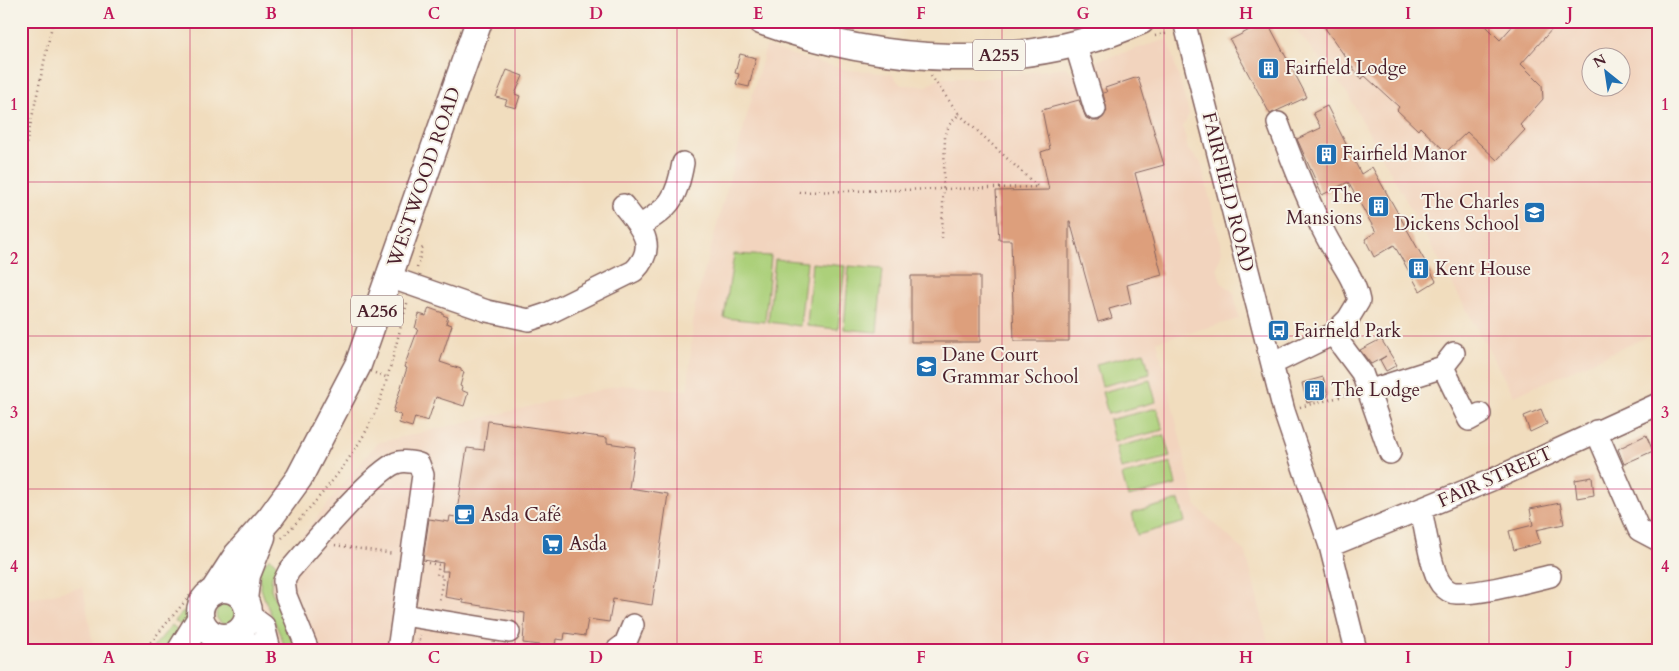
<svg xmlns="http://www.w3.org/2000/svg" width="1679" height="671" viewBox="0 0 1679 671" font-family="Cardo,serif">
<rect width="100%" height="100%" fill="#f7f3e8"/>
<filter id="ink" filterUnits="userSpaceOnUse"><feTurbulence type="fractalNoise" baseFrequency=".02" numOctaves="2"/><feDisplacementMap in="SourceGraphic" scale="10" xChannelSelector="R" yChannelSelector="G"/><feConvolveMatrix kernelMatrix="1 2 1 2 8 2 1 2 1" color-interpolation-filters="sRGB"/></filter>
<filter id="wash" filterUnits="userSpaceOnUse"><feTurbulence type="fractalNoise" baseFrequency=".0096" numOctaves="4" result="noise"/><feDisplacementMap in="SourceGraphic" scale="20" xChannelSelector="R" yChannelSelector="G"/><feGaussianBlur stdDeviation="1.12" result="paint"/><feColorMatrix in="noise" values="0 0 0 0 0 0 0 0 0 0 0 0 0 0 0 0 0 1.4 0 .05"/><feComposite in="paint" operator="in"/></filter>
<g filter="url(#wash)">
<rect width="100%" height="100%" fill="#f1ddbe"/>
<path fill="#f2d4be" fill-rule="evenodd" d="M1289 21H1658V332L1514 396 1347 93ZM1592 58H1622V88H1592Z
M1168 39 1189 114 1183 127 1188 150 1201 162 1222 251 1217 268 1221 282 1234 293 1239 319 1157 341 1196 506 1246 553 1270 650H223L254 629 271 574 377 443 620 385 688 390 694 309 766 46 805 59 849 70 891 74 901 85 927 86 940 78H988L1065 67 1073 74 1089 70 1096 61Z
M83 587 94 650H21V601Z"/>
<path fill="#acd07a" stroke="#7b7852" d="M734 254 771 256 765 322 724 318Z
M775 259 807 262 800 326 768 322Z
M812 263 845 266 838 329 807 326Z
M849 266 883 269 877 332 844 329Z
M1144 352 1150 374 1102 386 1096 364Z
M1150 380 1156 402 1108 414 1102 392Z
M1157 408 1163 430 1114 442 1109 420Z
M1164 435 1170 457 1121 469 1116 447Z
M1171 463 1176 485 1128 497 1122 475Z
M1179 500 1185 522 1137 535 1132 513Z
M270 558 278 566 272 576 271 589 297 650H285C281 629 254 588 260 570 261 566 267 561 270 558Z
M194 599 189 626 184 628 175 621Z
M216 614a10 10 0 1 1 20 0a10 10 0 1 1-20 0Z
M172 625 181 633 169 650H151Z"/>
<g id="blocks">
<path fill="#dd9f7c" d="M1267 21 1307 97 1270 114 1230 40Z
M1320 21H1481L1500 40 1517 21H1545L1553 28 1521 64 1542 85 1543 99 1520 125 1525 130 1497 160 1467 132 1446 152 1420 127 1418 130 1397 110 1399 107 1365 76 1361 79Z
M740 54 756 58 749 87 736 84 739 74 735 73Z
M507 70 523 76 515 94 520 96 516 108 505 105 507 100 496 97Z
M1138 77 1164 165 1135 173 1162 275 1127 285 1131 303 1109 309 1112 318 1098 322 1070 221H1069V341H1014L1011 240H999L996 191 1049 190 1041 152 1050 149 1042 110 1079 100 1086 118 1093 121H1099L1107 111 1103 93 1107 92 1105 88Z
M1327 106 1361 174 1372 167 1436 281 1420 291 1394 245 1374 257 1365 239 1376 232 1348 182 1322 195 1297 139 1321 128 1313 113Z
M911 276H980V342H911Z
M429 308 443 313V315L448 317 446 323 452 325 440 362 461 369V371L464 372 460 386 462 387 461 390 468 393 464 406 436 397 428 421 415 417 412 427 399 423 401 415 393 412 407 368 404 367 418 329 415 328 419 314 426 316Z
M1381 339 1397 365 1386 371 1380 360 1386 356 1371 364 1360 350Z
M1323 377 1328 396 1307 403 1302 383Z
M1541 409 1547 424 1530 432 1524 416Z
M488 421 607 438V443L635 447 629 488 668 494 652 605 613 599 609 622 588 619 585 636 565 633 564 640 556 639 555 647 523 643 525 613 463 603V600L445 597 448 571H442L443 563 423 560 429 519 449 522 450 516 456 517 467 448 484 450Z
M1646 435 1653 451 1624 464 1618 449Z
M1592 477 1594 495 1577 498 1575 480Z
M1560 503 1564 524 1536 530 1540 543 1514 550 1509 531 1533 525 1530 509Z"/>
</g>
</g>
<g filter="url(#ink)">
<use href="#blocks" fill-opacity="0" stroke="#84625e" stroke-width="1"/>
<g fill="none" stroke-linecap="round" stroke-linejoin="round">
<defs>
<path id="minor" d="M1184 21 1284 411 1330 546 1356 650
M1075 43 1095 109
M639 226C670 208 677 198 683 163
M389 277 487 311 529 320 547 314 634 271C659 246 641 228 623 205
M1333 334 1362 373 1390 453
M1272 364 1333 334 1348 319 1359 301C1354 276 1337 258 1326 236 1307 200 1292 161 1278 123
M1443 367 1469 420 1480 414
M1368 391 1443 367 1454 353
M1596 431 1639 530 1658 540
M1421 510C1425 527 1431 571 1441 584 1445 589 1450 593 1456 593 1482 594 1525 582 1550 576
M1330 546 1494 479 1658 404
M248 614 264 626 270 650
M403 615 509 632
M234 635 263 650
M308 650 286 596 284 581 289 571C308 549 374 471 396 463 403 460 412 462 419 464L423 475 398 650
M617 650 625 644 633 625"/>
<path id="major" d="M761 21C880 64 1023 74 1141 21
M200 613a24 24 0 1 1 48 0a24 24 0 1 1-48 0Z
M213 592 237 555 270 518 299 478 358 365 479 21
M244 600 247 575 262 537
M181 650 200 619"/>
</defs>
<use href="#minor" stroke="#84625e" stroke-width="24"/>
<use href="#major" stroke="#84625e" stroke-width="29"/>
<path stroke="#84625e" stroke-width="2.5" stroke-dasharray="1 4" stroke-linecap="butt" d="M728 21 744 27
M1155 36 1169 33
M931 76 959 114 949 125 945 137 942 238
M959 114 1037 186
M21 168 53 21
M799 192 1039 187
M417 268 423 245
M375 373 386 377
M1300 407 1352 394
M282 538C315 503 347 467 370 424 387 391 397 337 408 300
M335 545 394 554
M428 563 439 565 437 575 443 576 439 603
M144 650 193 592
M417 650 420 635"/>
<use href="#minor" stroke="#fff" stroke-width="21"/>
<use href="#major" stroke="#fff" stroke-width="26"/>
</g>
</g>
<path fill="none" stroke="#c2185b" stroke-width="1" stroke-opacity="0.55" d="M190 21V650M352 21V650M515 21V650M677 21V650M840 21V650M1002 21V650M1164 21V650M1327 21V650M1489 21V650M21 182H1658M21 336H1658M21 489H1658"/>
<defs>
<symbol id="building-square" viewBox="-11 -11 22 22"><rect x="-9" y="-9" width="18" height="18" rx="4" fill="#1f6fb2" stroke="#f7f3e8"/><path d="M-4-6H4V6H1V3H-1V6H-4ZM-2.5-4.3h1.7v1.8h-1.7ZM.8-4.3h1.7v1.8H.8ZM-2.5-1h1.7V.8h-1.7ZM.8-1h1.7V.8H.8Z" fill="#fff"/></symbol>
<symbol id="school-square" viewBox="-11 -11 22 22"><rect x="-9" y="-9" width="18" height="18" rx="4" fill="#1f6fb2" stroke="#f7f3e8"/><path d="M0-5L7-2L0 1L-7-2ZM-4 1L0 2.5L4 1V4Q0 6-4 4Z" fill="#fff"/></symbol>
<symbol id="bus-square" viewBox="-11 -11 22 22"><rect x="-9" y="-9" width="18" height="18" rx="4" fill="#1f6fb2" stroke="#f7f3e8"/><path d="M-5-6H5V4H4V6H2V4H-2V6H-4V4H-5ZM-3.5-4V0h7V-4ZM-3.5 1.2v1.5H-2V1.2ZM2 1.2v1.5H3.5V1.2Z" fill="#fff"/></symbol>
<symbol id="cafe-square" viewBox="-11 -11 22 22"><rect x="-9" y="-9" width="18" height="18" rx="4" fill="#1f6fb2" stroke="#f7f3e8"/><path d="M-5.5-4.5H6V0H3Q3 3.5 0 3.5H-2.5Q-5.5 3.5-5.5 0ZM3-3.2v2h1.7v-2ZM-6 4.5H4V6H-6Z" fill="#fff"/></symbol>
<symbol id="supermarket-square" viewBox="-11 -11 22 22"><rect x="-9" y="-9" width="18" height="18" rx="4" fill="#1f6fb2" stroke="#f7f3e8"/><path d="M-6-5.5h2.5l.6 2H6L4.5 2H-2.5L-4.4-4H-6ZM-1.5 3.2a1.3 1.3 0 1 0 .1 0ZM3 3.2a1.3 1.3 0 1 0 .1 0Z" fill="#fff"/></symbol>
</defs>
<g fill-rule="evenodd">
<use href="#building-square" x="1256" y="56" width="25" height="25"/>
<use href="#building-square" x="1314" y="142" width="25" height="25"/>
<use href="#building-square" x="1366" y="194" width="25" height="25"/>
<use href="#school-square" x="1522" y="200" width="25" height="25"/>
<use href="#building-square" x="1406" y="256" width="25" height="25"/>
<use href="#bus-square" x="1266" y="318" width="25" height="25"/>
<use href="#school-square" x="914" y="354" width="25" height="25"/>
<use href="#building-square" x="1302" y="378" width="25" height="25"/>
<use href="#cafe-square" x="452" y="502" width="25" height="25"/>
<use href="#supermarket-square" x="540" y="532" width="25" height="25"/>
</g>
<g text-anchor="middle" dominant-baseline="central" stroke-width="4" stroke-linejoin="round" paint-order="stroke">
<g fill="#f7f3e8" stroke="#7e5f64" stroke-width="1">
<rect x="973" y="39.5" width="52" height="31" rx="4"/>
<rect x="351" y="295.5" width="52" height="31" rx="4"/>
</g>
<g font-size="18" font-weight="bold" fill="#4a1f2b">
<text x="999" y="55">A255</text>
<text x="377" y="311">A256</text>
</g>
<g font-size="19" fill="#4a1f2b" stroke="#f7f3e8" text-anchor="start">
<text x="1285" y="68">Fairfield Lodge</text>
<text x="1342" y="154">Fairfield Manor</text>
<text x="1362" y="196" text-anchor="end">The<tspan x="1362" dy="22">Mansions</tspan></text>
<text x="1519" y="202" text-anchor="end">The Charles<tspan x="1519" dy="22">Dickens School</tspan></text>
<text x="1435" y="269">Kent House</text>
<text x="1294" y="331">Fairfield Park</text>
<text x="942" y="355">Dane Court<tspan x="942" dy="22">Grammar School</tspan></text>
<text x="1331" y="390">The Lodge</text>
<text x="481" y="515">Asda Café</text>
<text x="569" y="544">Asda</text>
</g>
<g font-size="19" fill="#4a1f2b" stroke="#f7f3e8">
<text transform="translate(424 177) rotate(-71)">WESTWOOD ROAD</text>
<text transform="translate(1228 192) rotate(76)">FAIRFIELD ROAD</text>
<text transform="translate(1495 477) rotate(-24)">FAIR STREET</text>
</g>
</g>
<rect width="1679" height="671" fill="none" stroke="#f7f3e8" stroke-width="55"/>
<g transform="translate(1606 72) rotate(330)"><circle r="24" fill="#f7f3e8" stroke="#b29e9c"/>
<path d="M0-4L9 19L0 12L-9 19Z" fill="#1f6fb2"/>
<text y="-8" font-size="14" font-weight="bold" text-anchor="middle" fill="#4a1f2b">N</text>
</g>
<rect x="28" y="28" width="1624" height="616" fill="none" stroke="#c2185b" stroke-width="2"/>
<g font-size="16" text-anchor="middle" font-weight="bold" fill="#c2185b">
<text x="109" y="19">A</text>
<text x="271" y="19">B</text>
<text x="434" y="19">C</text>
<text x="596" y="19">D</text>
<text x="758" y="19">E</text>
<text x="921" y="19">F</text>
<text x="1083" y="19">G</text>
<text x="1246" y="19">H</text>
<text x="1408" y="19">I</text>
<text x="1570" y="19">J</text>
<text x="14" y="110">1</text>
<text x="1665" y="110">1</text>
<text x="14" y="264">2</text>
<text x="1665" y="264">2</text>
<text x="14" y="418">3</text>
<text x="1665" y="418">3</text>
<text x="14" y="572">4</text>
<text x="1665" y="572">4</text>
<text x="109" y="663">A</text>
<text x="271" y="663">B</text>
<text x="434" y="663">C</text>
<text x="596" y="663">D</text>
<text x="758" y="663">E</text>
<text x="921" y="663">F</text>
<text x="1083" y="663">G</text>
<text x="1246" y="663">H</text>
<text x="1408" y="663">I</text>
<text x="1570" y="663">J</text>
</g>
</svg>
